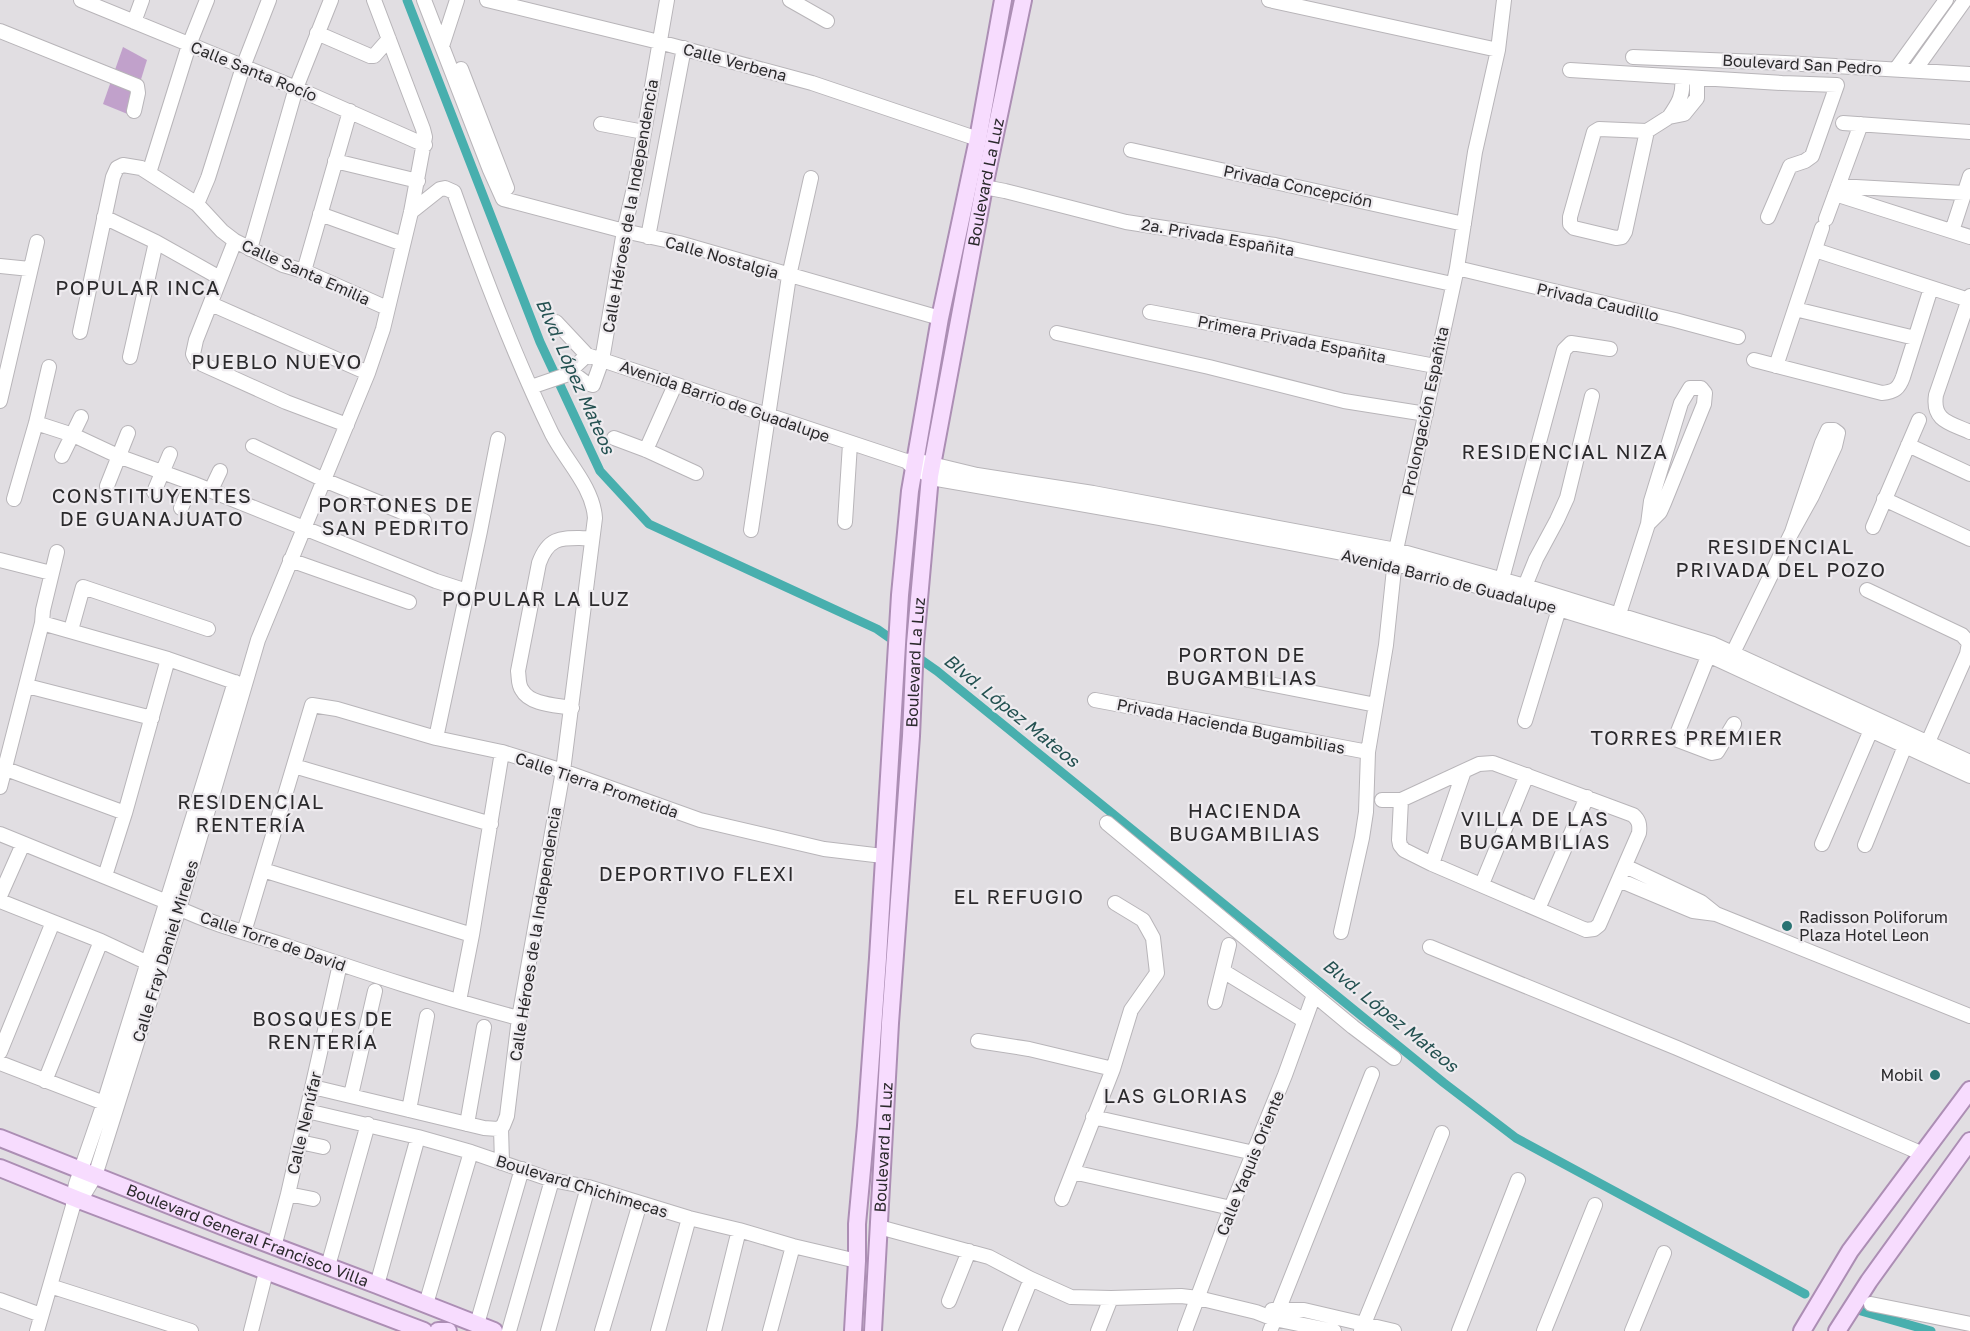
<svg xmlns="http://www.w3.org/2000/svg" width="1970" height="1331" viewBox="0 0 1970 1331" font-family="'Golos Text',sans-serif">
<rect width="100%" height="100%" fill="#e1dee2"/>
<path fill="#c1a1cb" d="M123 47 147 60 130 115 103 104Z"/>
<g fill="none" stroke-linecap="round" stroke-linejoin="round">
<path stroke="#48afae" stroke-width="9" d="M407 0 540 342 600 471 649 524 877 629 937 671 1444 1083 1516 1138 1805 1294
M1861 1311 1931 1331"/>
<defs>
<path id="minor" d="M81 0 296 88 425 145
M424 0 490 170 503 199 624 231 679 243 940 318
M487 0 659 42 812 83 978 139
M790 0 827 21
M1269 0 1498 50
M134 22 142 0
M0 31 137 86 138 93 134 111
M317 33 370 56H374L389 39
M442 46 457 0
M1633 57 1785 63 1970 74
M461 69 507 188
M1896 69 1946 0
M1570 70 1782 83 1837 85 1812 156 1805 161 1790 166 1768 217
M1915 70 1965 0
M1669 117C1678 104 1684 95 1682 78
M1843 123 1970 132
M601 124 644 132
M1647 131 1625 232 1622 237 1616 238 1574 228 1570 224V217L1594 132 1599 129 1647 131 1669 117 1684 114 1697 98V78
M1131 150 1464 224
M335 161 418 181
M149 173 189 45 207 0
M1838 186 1964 193
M984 187 1005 191 1126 222 1275 245 1452 284
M1835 194 1970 237
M197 204 208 178 243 67 269 0
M320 214 403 244
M104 217 156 242 220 278
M1826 219 1861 124
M1952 231 1970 176
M648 237 684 48
M235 241 196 340 193 354 195 358 202 364 286 402 347 425
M250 249 296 88 331 0
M1815 250 1969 300
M0 266 30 269
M1457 268 1675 320 1738 337
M304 271 350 111
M1970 296 1936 395C1932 421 1950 423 1970 432
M211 304 368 373
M1795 309 1915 338
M1150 312 1435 366
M556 322 587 355 906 461 914 468 937 479 1160 518 1394 563 1559 609 1708 655 1970 776
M80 332 113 177 117 168 123 165 141 168 197 204 222 231 235 241 283 265 304 271 387 308
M1057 333 1209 367 1344 401 1426 414
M130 357 156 242
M1754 360 1882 393C1895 392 1899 388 1903 377L1931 288
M1776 366 1822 228
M570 371 586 383 593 385 602 360 624 231 636 179 667 0
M531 387 566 375 587 355
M0 401 37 242
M36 423 73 435 118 456 192 483 436 581 467 591
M614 438 646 450 696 473
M1908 445 1970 474
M253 446 324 480 424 521
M646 450 675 385
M62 456 81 417
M906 461 915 460 977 475 1093 493 1396 550 1525 586 1713 644 1970 762
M107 486 128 433
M211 490 220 471
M154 492 170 454
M14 499 36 423 49 367
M1884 499 1970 539
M181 508 192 483
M845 522 850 444
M1873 527 1919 420
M751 530 789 276 811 178
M0 560 51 573
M290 560 409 602
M1502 579 1564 350 1571 343 1610 349
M1525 586 1536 559 1557 520 1567 498 1592 396
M1867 590 1962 635 1969 643 1967 654 1928 742
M1619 614 1648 524 1651 501 1681 403 1690 388H1701L1705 393 1704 404 1664 503 1660 512 1648 524
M42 623 168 659 243 685
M71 630 83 587 208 629
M1711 649 1675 739 1712 753 1717 752 1734 724
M1729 661 1792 532 1812 496 1835 446 1838 433 1834 430H1828L1822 443 1792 532
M1244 679 1376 705
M27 686 152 718
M1095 700 1368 752
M572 708C557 705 530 705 522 690 518 685 519 677 518 671L539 563C550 533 565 539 592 538
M1525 721 1559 609
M436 738 480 531 498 439
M294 766 491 824
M6 769 125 813
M0 787 42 623 43 610 57 552
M1382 800H1401L1479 764 1493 763 1633 815C1639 820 1640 825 1639 833L1599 925 1594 929 1586 930 1432 864 1404 850 1400 845 1399 840 1401 800
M1107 823 1353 1027 1394 1058
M0 834 167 902C200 921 251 934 287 946 364 972 441 998 519 1018
M1822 844 1871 730
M1865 845 1905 746
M1432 864 1464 771
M1625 866 1701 902 1716 914 1970 1016
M263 870 472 935
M105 876 125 813 168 659
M1619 880 1693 911 1716 914
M1482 884 1527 775
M0 896 23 844
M0 901 101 941 148 963
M1538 909 1587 797
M244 932 312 705 337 709 436 738 502 752 563 771 700 820 824 849 883 856
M1341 932 1362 838 1366 812 1368 752 1386 645 1396 550 1457 268 1475 152 1498 50 1504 0
M1430 947 1677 1048 1923 1154
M1223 971 1303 1020
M459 1001 472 935 502 752
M1215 1002 1229 945
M978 1041 1029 1049 1113 1069
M0 1052 53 922
M0 1063 104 1103
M45 1081 101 941
M313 1087 484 1128 498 1129 503 1126 507 1116 519 1018 563 771 595 518C593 487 566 461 552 434 514 356 483 274 454 192L445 188 440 189 411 212
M351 1095 375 991
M409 1110 427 1016
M307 1111 418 1137 471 1152 552 1180 588 1187 689 1218 739 1230 793 1246 857 1261
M1093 1117 1254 1153
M467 1124 484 1027
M501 1128 502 1163
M300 1142 323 1147
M1073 1172 1231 1208
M288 1194 313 1199
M1062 1199 1113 1069 1131 1010 1157 973 1153 938 1143 920 1115 903
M73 1206 83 1196 95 1176 179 909 258 640 368 373 383 329 411 212 425 137 423 129 374 0
M879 1227 989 1257 1031 1279 1071 1297 1111 1298 1181 1296 1198 1298 1256 1312 1274 1319 1334 1331
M274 1247 288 1194 340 964
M328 1266 368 1124
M377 1285 418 1137
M50 1286 191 1331
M0 1300 41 1315
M949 1301 969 1251
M426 1304 471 1152
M1871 1304 1970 1324
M1272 1310H1304L1394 1331
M477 1324 522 1169
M37 1331 73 1206V1197L76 1184 104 1103 235 682
M251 1331 266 1272
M509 1331 552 1180
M548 1331 588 1187
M602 1331 640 1203
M658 1331 689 1218
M714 1331 739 1230
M770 1331 793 1246
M1010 1331 1031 1279
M1098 1331 1111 1298
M1185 1331 1231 1208 1285 1075 1314 995
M1270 1331 1372 1074
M1361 1331 1442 1133
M1459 1331 1518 1180
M1544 1331 1595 1205
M1632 1331 1664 1253"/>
<g id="major">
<path id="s1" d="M0 1138 237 1232 377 1285 494 1331"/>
<path d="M0 1168 79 1200 424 1331"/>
<path d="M438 1331H448"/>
<path d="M853 1331 857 1261V1224L866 1126 878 958 900 595 910 491 940 318 978 139 1003 0"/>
<path id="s2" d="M873 1331 890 1023 911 736 915 644 930 476 984 187 1023 0"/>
<path d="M1802 1331 1850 1251 1970 1090"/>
<path d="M1837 1331 1869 1281 1970 1141"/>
</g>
</defs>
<use href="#minor" stroke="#b8b5b9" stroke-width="16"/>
<use href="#major" stroke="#ac8eb4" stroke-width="20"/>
<use href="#minor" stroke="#fff" stroke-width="14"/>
<use href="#major" stroke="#f7dcfe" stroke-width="16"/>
</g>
<g fill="#297373" stroke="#eeebef" stroke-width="2">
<circle cx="1787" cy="926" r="6"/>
<circle cx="1935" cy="1075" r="6"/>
</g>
<g text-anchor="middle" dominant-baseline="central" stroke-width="4.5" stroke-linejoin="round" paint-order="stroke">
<g font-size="16" fill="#2b2a2c" stroke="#eeebef">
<text transform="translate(735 62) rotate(15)">Calle Verbena</text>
<text transform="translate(1802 64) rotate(3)">Boulevard San Pedro</text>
<text transform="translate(254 71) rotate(22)">Calle Santa Rocío</text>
<text stroke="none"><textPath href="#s2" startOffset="1156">Boulevard La Luz</textPath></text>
<text transform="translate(1298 186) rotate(12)">Privada Concepción</text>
<text transform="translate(630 206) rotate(-80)">Calle Héroes de la Independencia</text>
<text transform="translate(1218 237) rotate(10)">2a. Privada Españita</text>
<text transform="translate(722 257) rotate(16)">Calle Nostalgia</text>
<text transform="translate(306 272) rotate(24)">Calle Santa Emilia</text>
<text transform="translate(1598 302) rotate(13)">Privada Caudillo</text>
<text transform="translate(1292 339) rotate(11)">Primera Privada Españita</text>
<text transform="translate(725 401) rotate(19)">Avenida Barrio de Guadalupe</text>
<text transform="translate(1425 411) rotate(-78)">Prolongación Españita</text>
<text transform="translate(1449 581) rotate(14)">Avenida Barrio de Guadalupe</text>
<text stroke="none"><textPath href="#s2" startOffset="670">Boulevard La Luz</textPath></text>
<text transform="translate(1231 726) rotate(11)">Privada Hacienda Bugambilias</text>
<text transform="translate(597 785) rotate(19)">Calle Tierra Prometida</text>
<text transform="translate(535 934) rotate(-81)">Calle Héroes de la Independencia</text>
<text transform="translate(273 941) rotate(19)">Calle Torre de David</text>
<text transform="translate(165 951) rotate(-73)">Calle Fray Daniel Mireles</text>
<text transform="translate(304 1123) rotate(-77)">Calle Nenúfar</text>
<text stroke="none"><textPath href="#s2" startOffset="184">Boulevard La Luz</textPath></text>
<text transform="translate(1250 1163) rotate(-68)">Calle Yaquis Oriente</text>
<text transform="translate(582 1186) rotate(17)">Boulevard Chichimecas</text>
<text stroke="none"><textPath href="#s1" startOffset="266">Boulevard General Francisco Villa</textPath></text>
</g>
<g font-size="16" fill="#2b2a2c" stroke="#eeebef" text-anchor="start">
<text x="1799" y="917">Radisson Poliforum<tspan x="1799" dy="18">Plaza Hotel Leon</tspan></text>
<text x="1923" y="1075" text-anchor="end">Mobil</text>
</g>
<g font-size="18" font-style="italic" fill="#245151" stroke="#eeebef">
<text transform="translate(576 376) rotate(66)">Blvd. López Mateos</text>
<text transform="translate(1012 710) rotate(39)">Blvd. López Mateos</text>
<text transform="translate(1391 1015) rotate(39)">Blvd. López Mateos</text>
</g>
<g font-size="20" letter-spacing="1.5" fill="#2b2a2c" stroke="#eeebef">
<text x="138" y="287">POPULAR INCA</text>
<text x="277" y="361">PUEBLO NUEVO</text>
<text x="1565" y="451">RESIDENCIAL NIZA</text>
<text x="152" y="495">CONSTITUYENTES<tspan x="152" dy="23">DE GUANAJUATO</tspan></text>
<text x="396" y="504">PORTONES DE<tspan x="396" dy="23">SAN PEDRITO</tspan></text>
<text x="1781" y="546">RESIDENCIAL<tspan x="1781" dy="23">PRIVADA DEL POZO</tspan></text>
<text x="536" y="598">POPULAR LA LUZ</text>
<text x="1242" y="654">PORTON DE<tspan x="1242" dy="23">BUGAMBILIAS</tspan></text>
<text x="1687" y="737">TORRES PREMIER</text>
<text x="251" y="801">RESIDENCIAL<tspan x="251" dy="23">RENTERÍA</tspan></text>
<text x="1245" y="810">HACIENDA<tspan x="1245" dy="23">BUGAMBILIAS</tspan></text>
<text x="1535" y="818">VILLA DE LAS<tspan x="1535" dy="23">BUGAMBILIAS</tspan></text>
<text x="697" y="873">DEPORTIVO FLEXI</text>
<text x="1019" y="896">EL REFUGIO</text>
<text x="323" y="1018">BOSQUES DE<tspan x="323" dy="23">RENTERÍA</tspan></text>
<text x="1176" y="1095">LAS GLORIAS</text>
</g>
</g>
</svg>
